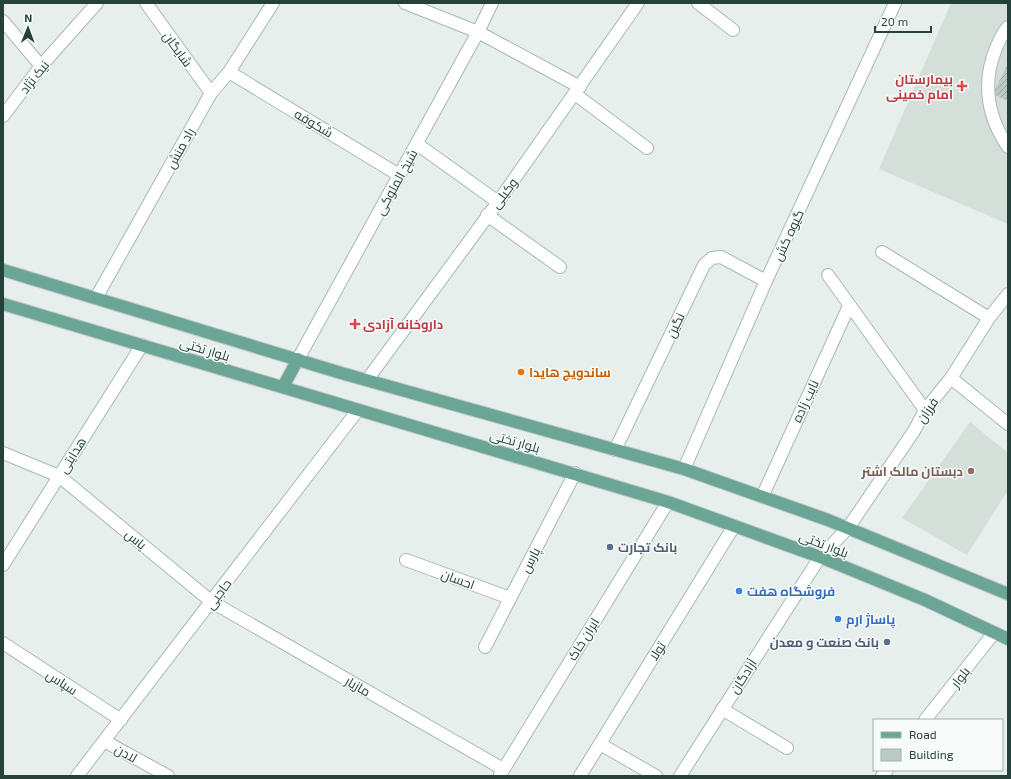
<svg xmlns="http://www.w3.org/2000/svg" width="1011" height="779" viewBox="0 0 1011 779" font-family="'Exo 2',Cairo,sans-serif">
<defs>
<pattern id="building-hatch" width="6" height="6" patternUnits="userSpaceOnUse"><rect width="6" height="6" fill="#bbcac4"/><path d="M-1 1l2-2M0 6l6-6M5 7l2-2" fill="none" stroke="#98a6a0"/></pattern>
</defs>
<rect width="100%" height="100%" fill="#e6efeb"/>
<path fill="#d4dfda" d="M951 3H1008V224L879 169Z
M970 422 1008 453V490L967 555 902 518Z"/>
<path fill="url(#building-hatch)" d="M1008 63V101L993 94Z"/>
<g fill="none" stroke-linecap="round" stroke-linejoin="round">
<defs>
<path id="minor" d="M146 3 211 93
M405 3 478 32 580 87
M698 3 733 30
M3 21 41 66
M1008 27C1002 33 1000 40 996 48 982 83 987 116 1008 147
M229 72 399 175
M575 94 647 148
M3 116 41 66 97 3
M417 144 498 202
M487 215 560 267
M882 252 989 318
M828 275 925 410
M96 298 211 93 229 72 273 3
M298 359 478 32 492 3
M951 378 1008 424
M367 380 498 202 638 3
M615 450 704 265 712 258 721 257 766 281
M3 453 59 476 212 602 503 769
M684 469 766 281 895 3
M762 497 849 306
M406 560 510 598
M3 565 142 345
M3 643 121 720
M485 647 575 473
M722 709 787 748
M925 720 994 633
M104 741 168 776
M600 744 656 776
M500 775 668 502
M77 776 358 410
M580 776 734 526
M680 776 820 557 848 528 914 431 925 410 951 378 989 318 1008 294
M882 776 887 770"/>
<path id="major" d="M3 270 341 373 684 469 828 520 1008 594
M3 304 668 502 820 557 925 600 1008 639
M283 387 298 359"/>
</defs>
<use href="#minor" stroke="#a8b8b2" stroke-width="14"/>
<use href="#major" stroke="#c2cac8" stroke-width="14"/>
<use href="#minor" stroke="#fff" stroke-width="12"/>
<use href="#major" stroke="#6aa596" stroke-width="12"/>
</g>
<g fill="#e0444e" stroke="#f7fbf9" stroke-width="1.5">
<path d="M960 80h4v4h4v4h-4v4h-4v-4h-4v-4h4z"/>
<path d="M353 318h4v4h4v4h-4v4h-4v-4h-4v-4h4z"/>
</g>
<circle fill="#e8710a" stroke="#f7fbf9" stroke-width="1.5" cx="521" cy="372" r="4"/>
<circle fill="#8d6e63" stroke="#f7fbf9" stroke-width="1.5" cx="971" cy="471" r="4"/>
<g fill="#5c6f8a" stroke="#f7fbf9" stroke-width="1.5">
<circle cx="610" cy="547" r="4"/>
<circle cx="887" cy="642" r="4"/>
</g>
<g fill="#3f7fe0" stroke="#f7fbf9" stroke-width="1.5">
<circle cx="739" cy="591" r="4"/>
<circle cx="838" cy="619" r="4"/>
</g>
<g text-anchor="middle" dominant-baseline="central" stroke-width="3" stroke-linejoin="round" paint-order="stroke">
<g font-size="13" fill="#24423a" stroke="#f7fbf9">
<text transform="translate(178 49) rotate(54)">شایگان</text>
<text transform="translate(34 77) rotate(-51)">نیک نژاد</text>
<text transform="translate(314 123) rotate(31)">شکوفه</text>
<text transform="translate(180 148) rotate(-61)">راد منش</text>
<text transform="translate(396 182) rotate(-61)">شیخ الملوکی</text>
<text transform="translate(504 193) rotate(-53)">وکیلی</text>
<text transform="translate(788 235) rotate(-65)">گیوه کش</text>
<text transform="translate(675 325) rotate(-64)">نگین</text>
<text transform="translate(205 349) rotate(17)">بلوار تختی</text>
<text transform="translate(805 401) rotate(-65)">نایب زاده</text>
<text transform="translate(927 410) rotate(-56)">فرزان</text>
<text transform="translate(515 441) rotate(16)">بلوار تختی</text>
<text transform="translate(72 455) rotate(-58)">هدایتی</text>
<text transform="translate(136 539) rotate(40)">یاس</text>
<text transform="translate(824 544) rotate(21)">بلوار تختی</text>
<text transform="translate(530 560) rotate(-63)">پارس</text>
<text transform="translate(458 579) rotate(20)">احسان</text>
<text transform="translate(218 594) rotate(-53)">حاجبی</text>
<text transform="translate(583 639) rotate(-58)">ایران خاک</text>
<text transform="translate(657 651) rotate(-58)">تولا</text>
<text transform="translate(743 676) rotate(-57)">آزادگان</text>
<text transform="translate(960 677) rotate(-52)">بلوار</text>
<text transform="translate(62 682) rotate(33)">سپاس</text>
<text transform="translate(358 686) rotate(30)">مازیار</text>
<text transform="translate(126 753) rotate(29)">لادن</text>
</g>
<g font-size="13" font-weight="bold" fill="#be3a42" stroke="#f7fbf9" text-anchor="end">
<text x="953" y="79">بیمارستان<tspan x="953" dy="15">امام خمینی</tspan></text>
<text x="363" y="324" text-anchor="start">داروخانه آزادی</text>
</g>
<g font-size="13" font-weight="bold" fill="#c56008" stroke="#f7fbf9" text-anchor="start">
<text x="529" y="372">ساندویچ هایدا</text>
</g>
<g font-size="13" font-weight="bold" fill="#785e54" stroke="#f7fbf9" text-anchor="end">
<text x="963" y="471">دبستان مالک اشتر</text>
</g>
<g font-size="13" font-weight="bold" fill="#4e5e75" stroke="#f7fbf9" text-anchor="start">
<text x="618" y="547">بانک تجارت</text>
<text x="879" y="642" text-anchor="end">بانک صنعت و معدن</text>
</g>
<g font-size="13" font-weight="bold" fill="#366cbe" stroke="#f7fbf9" text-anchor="start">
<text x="747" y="591">فروشگاه هفت</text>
<text x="846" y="619">پاساژ ارم</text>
</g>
</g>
<rect width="1011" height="779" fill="none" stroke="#24423a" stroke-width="8"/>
<rect x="873" y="719" width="130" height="52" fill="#f7fbf9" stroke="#a3b1ad"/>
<rect x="881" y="732" width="20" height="6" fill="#6aa596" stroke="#a3b1ad"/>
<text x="909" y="739" font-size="12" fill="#24423a">Road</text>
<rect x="881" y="749" width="20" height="12" fill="#bbcac4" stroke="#a3b1ad"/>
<text x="909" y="759" font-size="12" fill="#24423a">Building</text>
<g transform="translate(28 28) rotate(1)" stroke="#f7fbf9" stroke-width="3" paint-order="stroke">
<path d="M0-3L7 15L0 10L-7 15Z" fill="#24423a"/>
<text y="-6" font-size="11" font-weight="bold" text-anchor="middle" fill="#24423a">N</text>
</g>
<path d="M875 26v6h56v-6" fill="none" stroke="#24423a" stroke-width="2"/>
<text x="881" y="26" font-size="12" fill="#24423a" stroke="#f7fbf9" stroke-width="3" paint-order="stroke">20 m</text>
</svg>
